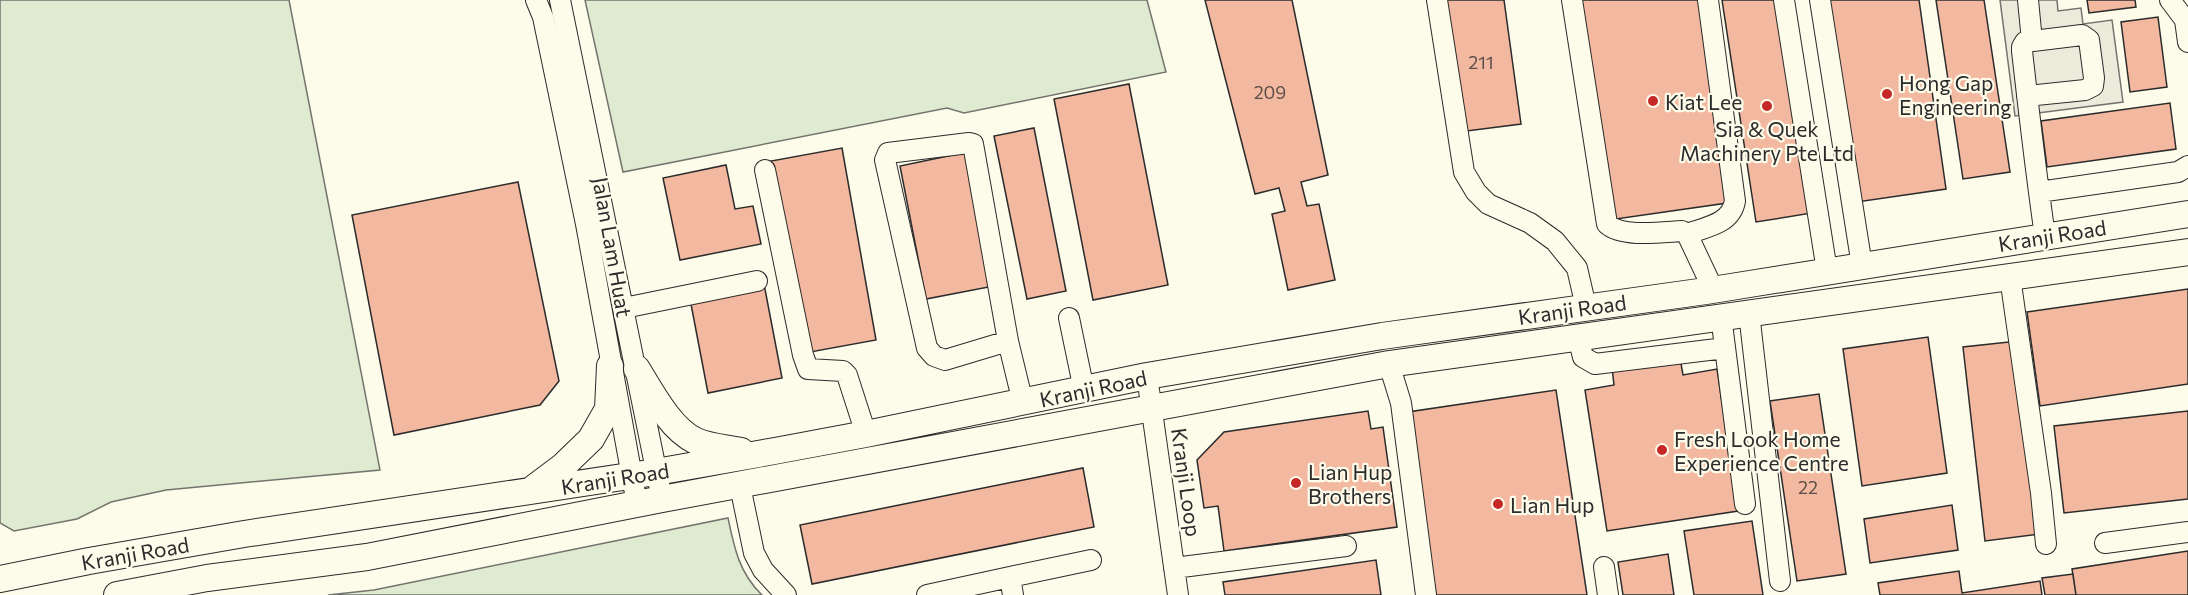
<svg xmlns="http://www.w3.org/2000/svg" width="2188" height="595" viewBox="0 0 2188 595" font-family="Commissioner,sans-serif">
<rect width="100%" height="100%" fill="#fdfbea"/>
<path fill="#deebd1" stroke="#74746e" stroke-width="1.5" d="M0 0H289L380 470 166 490 111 502 77 519 14 531 0 523Z
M585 0H1147L1166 72 964 113 947 108 623 172Z
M728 518C734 547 739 573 762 595H328L374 590Z"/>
<path fill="#eceadb" stroke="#74746e" stroke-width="1.5" d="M2000 0H2057L2058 11 2081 8 2083 24 2112 20 2123 102 2015 116Z"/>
<path fill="#f2b8a0" stroke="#2b2b2b" stroke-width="1.5" d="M1205 0H1292L1328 175 1301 182 1307 206 1319 204 1335 280 1288 290 1272 214 1285 211 1279 188 1255 194Z
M1441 0H1504L1521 124 1459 132Z
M1578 0H1699L1727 203 1609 220Z
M1722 0H1780L1812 213 1756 222Z
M1827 0H1919L1946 189 1857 202Z
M1936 0H1984L2010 172 1963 179Z
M2087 0H2135L2136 7 2089 13Z
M2158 17 2167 87 2130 92 2121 22Z
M1129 84 1168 285 1093 300 1054 99Z
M2170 103 2176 149 2047 167 2041 121Z
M1034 128 1066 291 1027 299 994 136Z
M842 148 876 340 805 353 771 161Z
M967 152 994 286 926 299 900 166Z
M726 165 735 209 753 206 761 244 680 260 663 178Z
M518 182 559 381 540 405 394 435 352 215Z
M764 284 782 378 708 393 690 299Z
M2188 289V384L2040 406 2027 312Z
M1928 337 1947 473 1862 486 1843 349Z
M2018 341 2040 534 1985 541 1963 347Z
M1680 358 1683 375 1717 369 1738 511 1607 531 1585 390 1614 385 1612 368Z
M1556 390 1587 595H1436L1408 412Z
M1819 394 1846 574 1797 581 1770 401Z
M1368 411 1371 429 1383 427 1397 527 1224 551 1218 506 1204 508 1197 460 1224 432Z
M2188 411V499L2064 513 2054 426Z
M1083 468 1094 527 812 584 800 525Z
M1952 505 1958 550 1870 563 1864 519Z
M1752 521 1763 595H1694L1684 531Z
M2188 551V595H2076L2072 569Z
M1668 554 1674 595H1623L1618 562Z
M1376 560 1381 595H1225L1223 582Z
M1959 571 1962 593 2040 581 2042 595H1880L1878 583Z
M2073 574 2076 595H2045L2042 578Z"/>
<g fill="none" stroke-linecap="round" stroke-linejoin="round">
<defs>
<path id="minor" d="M536 0 543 17 586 224 637 504
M560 0 662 499
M1437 0 1464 172 1476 192 1488 204 1530 223 1555 241 1577 268 1586 307
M1572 0 1607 224C1622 238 1663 232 1682 231L1687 234 1713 289
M1784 0 1827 271
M1820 0 1862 266
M2028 0 2032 41
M2170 0 2185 20 2188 42
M2027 96 2085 90 2093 86 2094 78 2089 40 2082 35 2025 42 2022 47V51C2029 113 2036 174 2045 236
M765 170 803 355 808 369 843 371 847 375 866 434
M2039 192 2178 172 2188 166
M1687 234C1706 227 1731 224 1735 201L1708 0
M2010 277 2041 493 2046 544
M624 308 757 281
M1749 313 1780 581
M1721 316 1745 504
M1069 318 1084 390
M1578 337 1583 357 1595 364 1725 348
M1008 341 973 144 969 143 888 153 885 160 927 348 934 356 945 360 1008 341 1023 403
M1389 364 1401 403 1426 595
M1147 376 1178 595
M740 486 754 553 763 570 786 595
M2105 543 2188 532
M1604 567 1608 595
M1174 568 1346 546
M1010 577 1091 560
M927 595 1010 577 1013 595"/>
<path id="major" d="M637 369C651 392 671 430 696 441 709 447 727 448 741 451
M534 488 562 467 591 439 608 409 610 366
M0 579 89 561 244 534 656 472 775 451 866 434 1147 376 1382 336 1706 291 2188 214
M117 595 207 578 367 557 662 499 1389 364 2188 252"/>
</defs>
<use href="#minor" stroke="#2b2b2b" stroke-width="22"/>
<use href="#major" stroke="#2b2b2b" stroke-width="28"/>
<use href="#minor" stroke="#fdfbea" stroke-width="20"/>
<use href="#major" stroke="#fdfbea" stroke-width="26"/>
</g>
<g fill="#c62828" stroke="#fdfbea" stroke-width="2">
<circle cx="1887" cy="94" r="6"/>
<circle cx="1653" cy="101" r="6"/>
<circle cx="1767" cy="106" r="6"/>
<circle cx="1662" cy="450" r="6"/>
<circle cx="1296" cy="483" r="6"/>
<circle cx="1498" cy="504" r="6"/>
</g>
<g text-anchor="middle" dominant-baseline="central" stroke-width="4.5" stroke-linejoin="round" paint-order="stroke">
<g font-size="18" fill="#5d4e48">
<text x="1481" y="62">211</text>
<text x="1270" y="92">209</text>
<text x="1808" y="487">22</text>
</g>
<g font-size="21" fill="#2b2b2b" stroke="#fdfbea" text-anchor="start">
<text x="1899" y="82">Hong Gap<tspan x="1899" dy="24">Engineering</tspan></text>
<text x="1665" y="101">Kiat Lee</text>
<text x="1767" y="128" text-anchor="middle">Sia &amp; Quek<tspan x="1767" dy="24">Machinery Pte Ltd</tspan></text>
<text x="1674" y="438">Fresh Look Home<tspan x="1674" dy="24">Experience Centre</tspan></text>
<text x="1308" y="471">Lian Hup<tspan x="1308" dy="24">Brothers</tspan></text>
<text x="1510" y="504">Lian Hup</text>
</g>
<g font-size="21" fill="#2b2b2b" stroke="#fdfbea">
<text transform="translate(2052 235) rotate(-9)">Kranji Road</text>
<text transform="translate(613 247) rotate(80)">Jalan Lam Huat</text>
<text transform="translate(1572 309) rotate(-8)">Kranji Road</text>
<text transform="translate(1093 388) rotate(-12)">Kranji Road</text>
<text transform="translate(615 478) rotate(-9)">Kranji Road</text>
<text transform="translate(1187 482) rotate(82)">Kranji Loop</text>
<text transform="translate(135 553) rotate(-10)">Kranji Road</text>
</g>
</g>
</svg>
